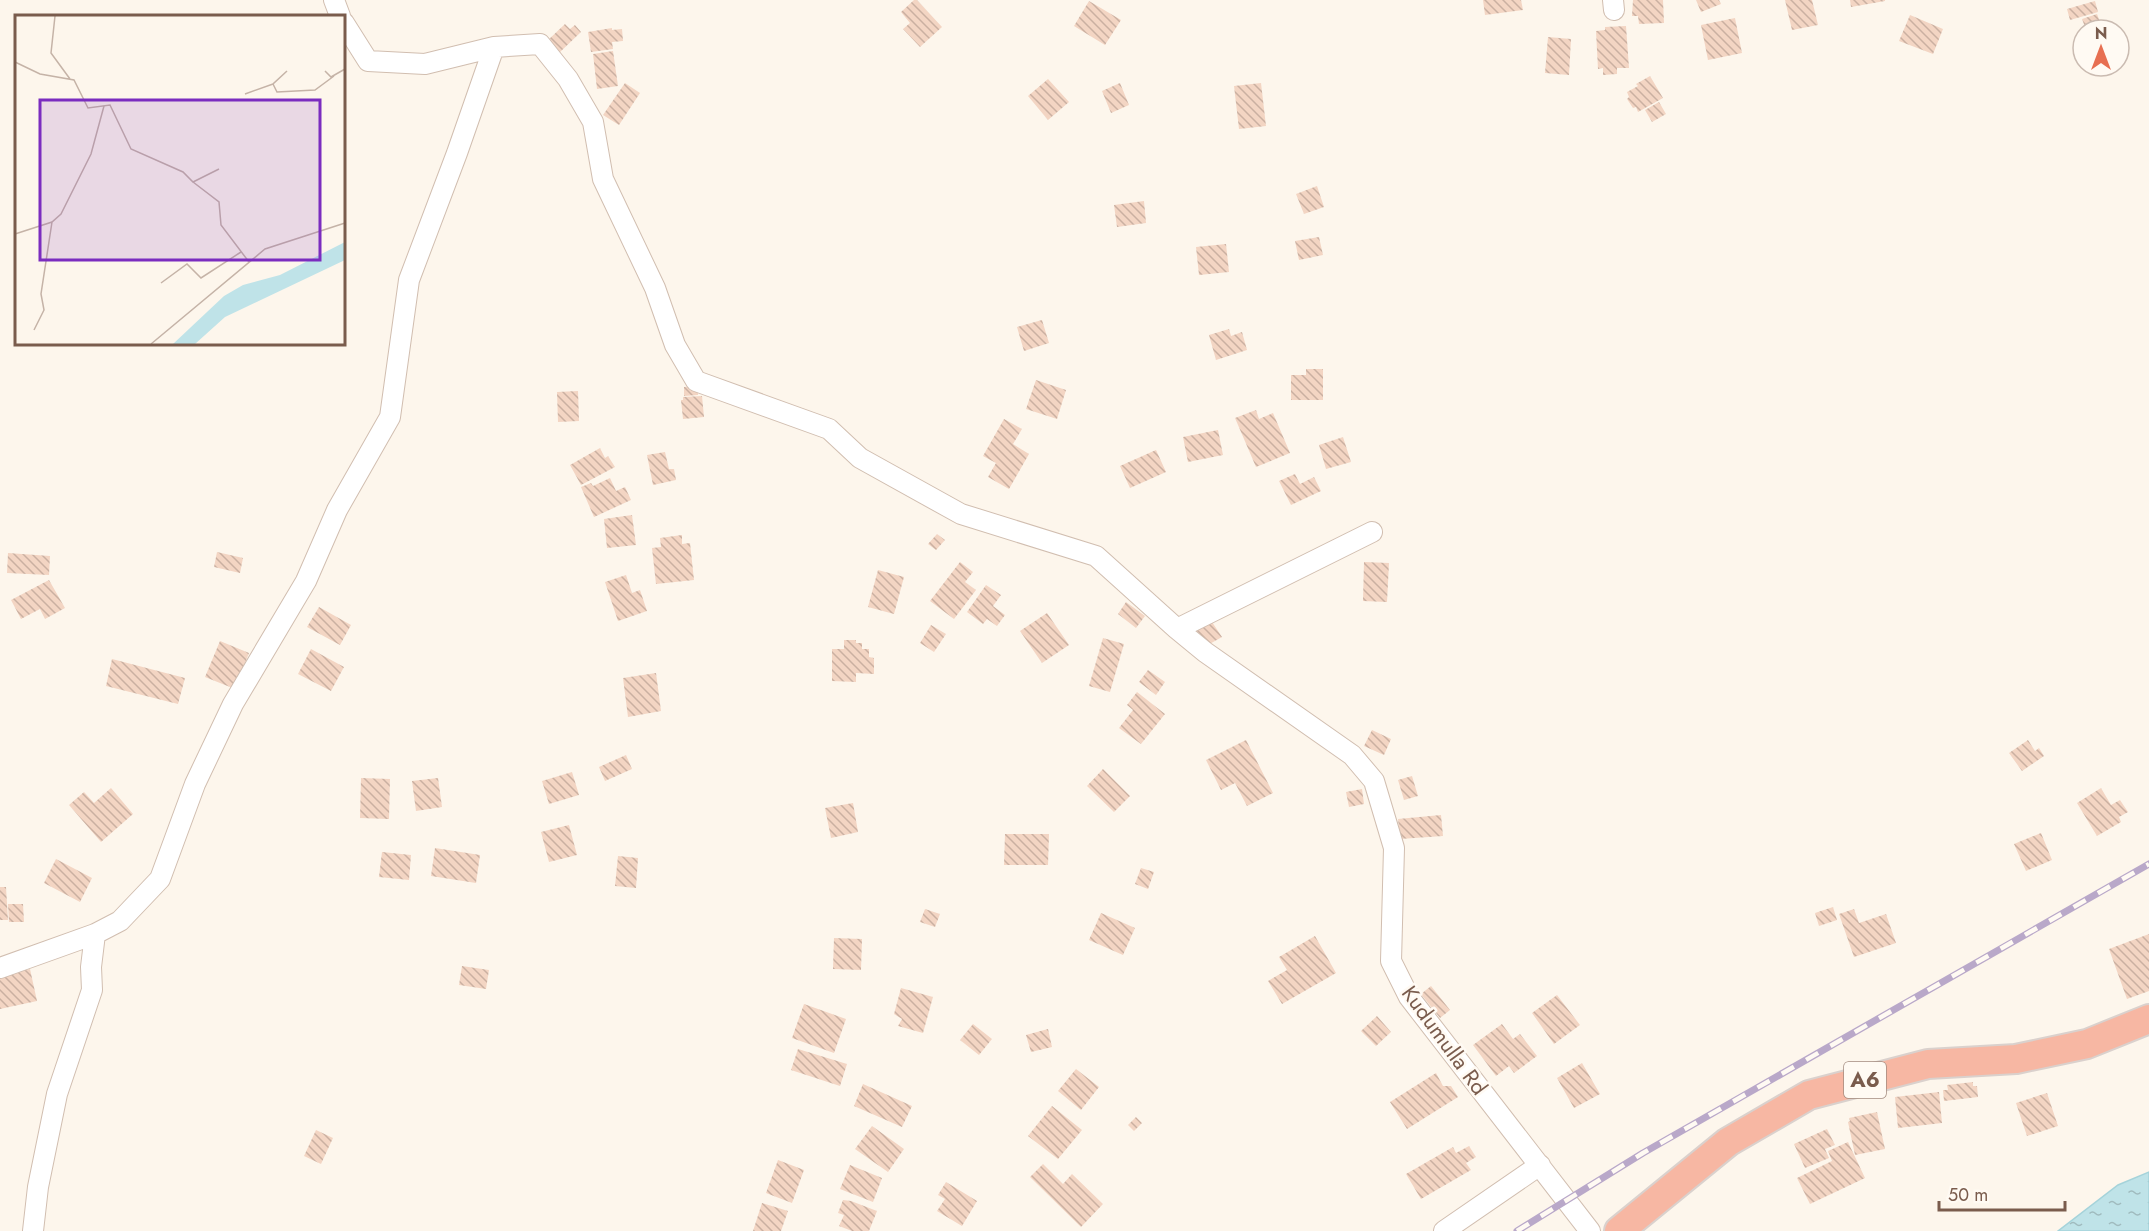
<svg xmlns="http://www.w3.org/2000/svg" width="2149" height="1231" viewBox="0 0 2149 1231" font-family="Jost,sans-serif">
<defs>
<pattern id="water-ripples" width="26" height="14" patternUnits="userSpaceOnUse" patternTransform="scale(1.5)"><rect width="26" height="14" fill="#bfe3e8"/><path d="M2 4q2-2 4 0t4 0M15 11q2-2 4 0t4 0" fill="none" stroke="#a0bbbe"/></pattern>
<pattern id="building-back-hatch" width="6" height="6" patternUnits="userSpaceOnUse" patternTransform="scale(1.5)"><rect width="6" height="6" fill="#f3d5c3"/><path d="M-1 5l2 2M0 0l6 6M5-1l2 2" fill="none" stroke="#cab0a1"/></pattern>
</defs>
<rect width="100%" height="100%" fill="#fdf6ec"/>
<path fill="url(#water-ripples)" stroke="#a5d3da" stroke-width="1.5" d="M2149 1172V1231H2058L2118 1185Z"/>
<path fill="url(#building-back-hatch)" d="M914 0H917L942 27 920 47 903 29 910 23 901 12Z
M1483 0H1521L1523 10 1485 15Z
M1633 0H1663L1664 23 1639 24 1638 16H1632Z
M1696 0H1719L1721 4 1701 12Z
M1785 0H1812L1818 25 1792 30Z
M1850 0H1885V1L1851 7Z
M1089 1 1121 20 1105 45 1074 26Z
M2095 1 2098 12 2070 20 2067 9Z
M2097 14 2100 22 2085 27 2082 19Z
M1910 15 1943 29 1933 54 1899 41Z
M1735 18 1742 53 1708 60 1701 25Z
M565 24 570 29 575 25 581 32 559 53 547 41Z
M1626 26 1629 68H1617V74L1603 75V68L1598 69 1596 31 1605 30V27Z
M612 28V30L622 29 623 41 612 42 613 49 591 52 588 32Z
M1548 37 1571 39 1569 75 1545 73Z
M613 51 618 86 597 89 593 54Z
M1650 76 1663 98 1638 112 1636 107 1633 108 1627 99 1629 97 1627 92 1638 86 1636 84Z
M1048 79 1069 102 1048 120 1028 96Z
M625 83 640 93 619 125 603 115Z
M1120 83 1129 105 1111 113 1102 91Z
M1261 83 1266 126 1239 129 1234 86Z
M1659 102 1666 114 1652 122 1645 110Z
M1317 186 1324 207 1304 214 1296 194Z
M1144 201 1146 223 1117 227 1114 205Z
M1319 237 1323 255 1299 260 1295 241Z
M1226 244 1229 272 1199 275 1196 247Z
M1042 320 1049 343 1024 351 1017 327Z
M1229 329 1231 336 1242 332 1247 350 1216 360 1209 335Z
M1306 369H1323V400H1291V375H1306Z
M1036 380 1066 390 1057 419 1026 409Z
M698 386V395L684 396V387Z
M578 391 579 421 558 422 557 392Z
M702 396 704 417 683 419 681 400H683V397Z
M1256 410 1259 419 1273 413 1290 453 1256 467 1235 418Z
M1004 419 1022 429 1013 444 1029 454 1009 489 988 477 996 463 983 456Z
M1218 430 1223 455 1188 462 1183 437Z
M1343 437 1351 462 1326 469 1319 445Z
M600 448 605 458 608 456 615 467 581 485 570 465Z
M1156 450 1166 472 1130 488 1120 466Z
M665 452 669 469H674L676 480 653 485 647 455Z
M1295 474 1300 484 1314 477 1321 491 1291 505 1279 481Z
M610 478 616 491 625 487 631 500 594 517 581 487 591 483 593 486Z
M632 515 636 545 607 548 604 519Z
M937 534 945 540 936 550 928 544Z
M682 535V544L690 543 694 580 656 584 652 548 661 547 660 538Z
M217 552 243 558 240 573 214 567Z
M8 553 50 556 49 575 7 573Z
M960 562 973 572 965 582 976 590 954 619 930 601Z
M1364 562 1389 563 1387 602 1363 601Z
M878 570 904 577 894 614 868 607Z
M626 575 632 593 640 590 647 611 618 621 605 582Z
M49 580 65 608 45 619 40 609 21 619 11 600Z
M986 585 1001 595 993 606 1005 615 997 626 987 619 983 624 967 612Z
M1126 602 1145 616 1136 628 1118 614Z
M319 607 351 625 340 645 307 627Z
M1047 613 1069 645 1042 663 1020 631Z
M1208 616 1222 637 1206 646 1193 626Z
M931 625 946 634 934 652 920 643Z
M1103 638 1124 644 1110 692 1089 686Z
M844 640H856V643H862V649H869V657L874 658V674L856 673V682L832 681V649H844Z
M220 641 249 653 235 689 205 677Z
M311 649 344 667 331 691 298 674Z
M112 659 185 678 178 704 106 686Z
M1148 670 1165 682 1156 695 1139 682Z
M656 673 661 711 628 717 623 678Z
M1137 692 1165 714 1141 744 1119 728 1133 710 1127 705Z
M1372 730 1391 739 1384 755 1364 746Z
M1246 740 1273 793 1247 806 1235 783 1221 790 1206 760Z
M2028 740 2035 751 2039 748 2044 756 2022 771 2009 753Z
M626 755 632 769 605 781 599 767Z
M1103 769 1130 796 1114 812 1087 786Z
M572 772 579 795 549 804 542 781Z
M1412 776 1418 796 1404 800 1398 780Z
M361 778 390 779 389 819 360 818Z
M438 778 442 807 416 811 412 781Z
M111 788 133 814 101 842 69 805 84 792 94 803Z
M2101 788 2111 805 2120 800 2128 812 2119 817 2121 822 2097 836 2077 803Z
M1362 789 1364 804 1349 807 1346 792Z
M853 803 858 832 831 838 825 808Z
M1441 815 1443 836 1400 839 1398 819Z
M569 825 577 855 549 862 541 832Z
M2041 833 2052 860 2026 871 2014 844Z
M1005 834H1049L1048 865H1004Z
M435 848 480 855 476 883 431 876Z
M382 852 411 855 409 880 379 877Z
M618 856 638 858 636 888 615 886Z
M56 859 92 878 80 902 44 883Z
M1141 868 1154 872 1148 889 1135 884Z
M0 887H6L8 920H0Z
M8 904H23L24 922H9Z
M1833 907 1837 920 1819 926 1815 913Z
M925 909 940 914 935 927 920 922Z
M1854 909 1859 923 1886 914 1896 943 1854 957 1839 914Z
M1101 913 1135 928 1123 955 1089 940Z
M2149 934V991L2127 999 2109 949Z
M1315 936 1336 973 1282 1004 1268 981 1287 970 1279 957Z
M834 938 862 939 861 970 833 969Z
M462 966 489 970 486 989 459 985Z
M30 969 37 1001 0 1009V976Z
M1431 986 1450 1010 1440 1018 1421 994Z
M901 988 933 997 923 1033 898 1026 902 1019 894 1014Z
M1557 995 1580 1025 1554 1044 1532 1013Z
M804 1004 846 1019 834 1053 792 1038Z
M1377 1016 1391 1032 1376 1046 1361 1031Z
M973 1024 992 1039 979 1055 960 1040Z
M1502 1024 1513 1039 1520 1034 1537 1056 1514 1073 1509 1066 1496 1076 1473 1045Z
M1048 1029 1052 1047 1031 1052 1026 1035Z
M798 1049 847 1064 840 1086 791 1070Z
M1582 1063 1600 1094 1574 1108 1557 1078Z
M1076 1069 1099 1087 1081 1110 1058 1091Z
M1436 1073 1443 1086H1451L1458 1097 1407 1129 1390 1102Z
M1973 1082V1086H1977L1978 1097 1944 1101 1943 1090H1948L1947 1085Z
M863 1084 912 1106 902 1127 854 1106Z
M1939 1092 1942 1123 1898 1128 1895 1097Z
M2047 1093 2058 1126 2027 1136 2016 1103Z
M1052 1106 1082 1130 1058 1159 1028 1136Z
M1877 1112 1885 1149 1855 1155 1848 1122 1850 1121 1849 1118Z
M1136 1117 1142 1123 1134 1131 1128 1125Z
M872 1126 904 1149 888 1172 855 1149Z
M1827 1129 1835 1145 1825 1149 1829 1158 1805 1168 1794 1144Z
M316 1130 333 1138 321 1164 304 1156Z
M1848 1142 1865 1178 1810 1204 1797 1178 1832 1161 1828 1151Z
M1469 1146 1476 1157 1466 1163 1471 1170 1421 1199 1406 1174 1453 1147 1456 1153Z
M778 1160 804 1170 792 1203 766 1193Z
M1043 1164 1063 1184 1072 1174 1103 1204 1081 1227 1030 1177Z
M850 1165 882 1178 873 1202 840 1189Z
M946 1182 977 1201 962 1226 937 1211 945 1199 938 1195Z
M843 1200 851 1201 877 1211 869 1231H852L839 1226 844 1215 838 1213Z
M762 1203 788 1211 781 1231H753Z"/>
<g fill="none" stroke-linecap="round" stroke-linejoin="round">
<defs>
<path id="minor" d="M334 0 340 16
M1613 0 1614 10
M344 23 368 61 425 64 494 47 540 44 568 79 593 122 603 179 655 288 675 345 696 381 829 429 860 458 961 514 1096 556 1177 629 1372 532
M1177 629 1205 652 1352 755 1374 781 1394 848 1391 961 1409 997 1590 1231
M0 968 95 934 120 921 160 879 195 784 233 704 306 581 337 510 390 417 409 280 457 153 494 47
M33 1231 38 1187 57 1094 92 990 91 967 95 934
M1444 1231 1540 1165"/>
<path id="highway" d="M1619 1231 1728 1142 1809 1095 1928 1064 2016 1059 2087 1044 2149 1019"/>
</defs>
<use href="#minor" stroke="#d1beb0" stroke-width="22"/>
<use href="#highway" stroke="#dad1cd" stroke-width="32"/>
<use href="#minor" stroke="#fff" stroke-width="20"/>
<use href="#highway" stroke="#f7b7a3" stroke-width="28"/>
<defs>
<path id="rail" d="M1517 1231 1643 1153 2149 864"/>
</defs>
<use href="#rail" stroke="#b9a8c9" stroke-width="7"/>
<use href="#rail" stroke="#fffaf3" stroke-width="4.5" stroke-dasharray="14" stroke-linecap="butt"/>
</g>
<g text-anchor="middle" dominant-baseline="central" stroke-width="5" stroke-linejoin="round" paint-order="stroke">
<rect fill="#fffaf3" stroke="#a28b7f" stroke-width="1.5" x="1844" y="1062" width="42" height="36" rx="4.5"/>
<g font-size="21" font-weight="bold" fill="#7a5c4d">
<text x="1865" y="1080">A6</text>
</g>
<g font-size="22" fill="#7a5c4d" stroke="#fffaf3">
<text transform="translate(1445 1040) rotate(54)">Kudumulla Rd</text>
</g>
</g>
<g transform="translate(15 15)">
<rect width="330" height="330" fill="#fdf6ec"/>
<path d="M330 227V245L210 302 180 329H158L209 281 228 270 265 260Z" fill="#bfe3e8"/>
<path fill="none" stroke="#c5b3a7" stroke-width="1.5" d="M40 1 36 38 55 64M0 47 25 59 59 65 73 93 95 90 116 134 168 157 178 167 204 154M272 56 258 69 262 77 300 75 319 61M310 56 316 62 330 54M230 79 258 69M178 167 204 187 206 210 234 247M0 219 37 207 46 199 76 139 89 91M146 268 172 249 186 263 226 237M19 315 29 295 26 279 37 207M136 329 250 234 330 208"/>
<path fill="#7b2cbf" fill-opacity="0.15" stroke="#7b2cbf" stroke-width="3" d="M25 85H305V245H25Z"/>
<rect width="330" height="330" fill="none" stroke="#7a5c4d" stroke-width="3"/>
</g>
<g transform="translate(2101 48)"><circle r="28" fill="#fffaf3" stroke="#cabbb1" stroke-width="1.5"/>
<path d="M0-4.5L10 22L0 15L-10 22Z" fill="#e76f51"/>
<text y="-9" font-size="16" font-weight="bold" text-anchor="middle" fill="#7a5c4d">N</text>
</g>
<path d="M1939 1201v9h126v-9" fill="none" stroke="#7a5c4d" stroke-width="3"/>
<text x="1948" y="1201" font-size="18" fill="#7a5c4d" stroke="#fffaf3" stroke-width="4.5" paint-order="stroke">50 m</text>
</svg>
